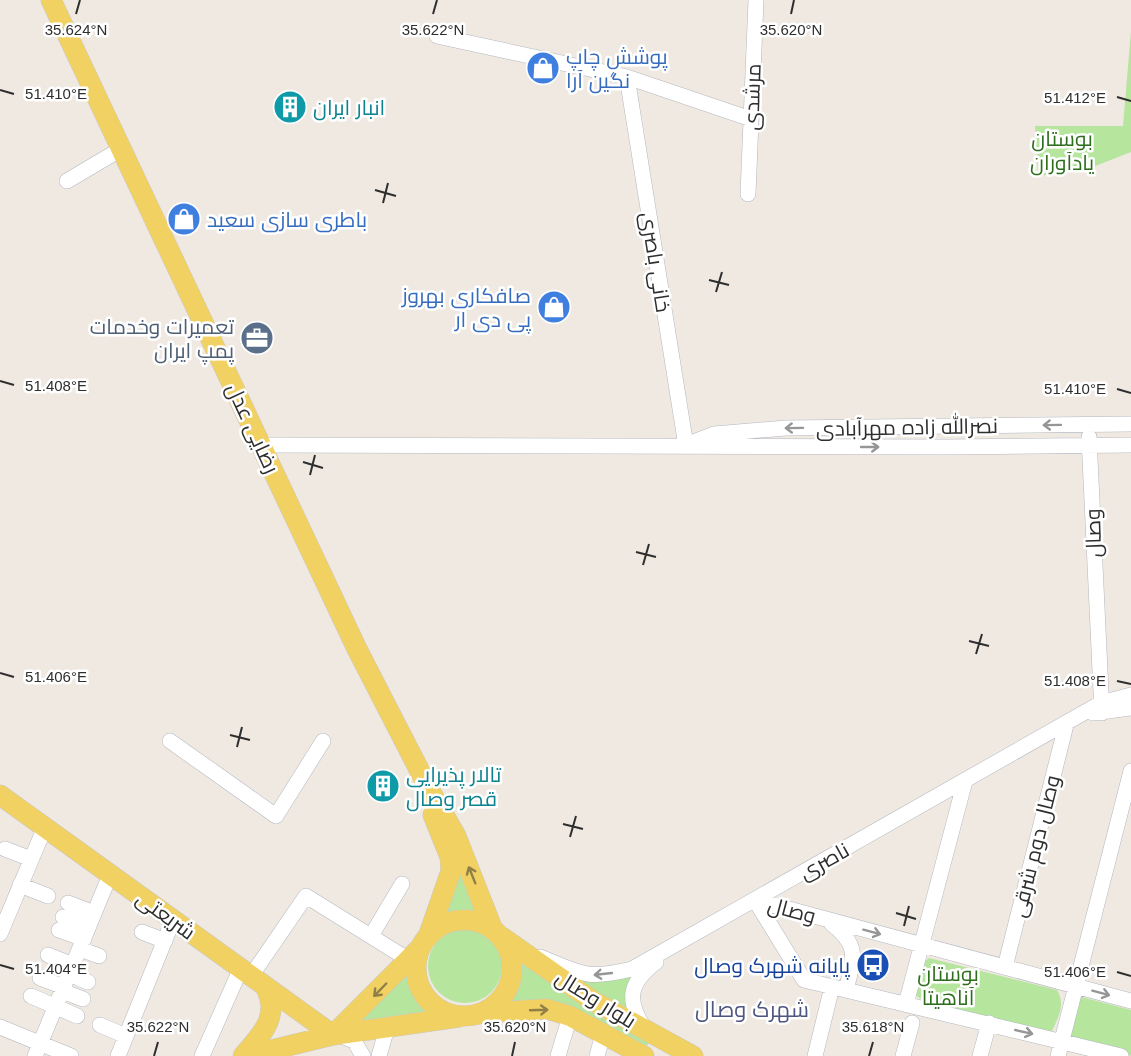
<svg xmlns="http://www.w3.org/2000/svg" width="1131" height="1056" viewBox="0 0 1131 1056" font-family="Helvetica,Cairo,sans-serif">
<rect width="100%" height="100%" fill="#efe9e1"/>
<path fill="#b6e59e" d="M1131 31V152L1085 170 1038 176 1035 126H1123Z
M457 856 485 917C467 911 456 912 439 918Z
M428 966a37 37 0 1 1 74 0a37 37 0 1 1-74 0Z
M518 953 651 1040 646 1047 507 1004C522 986 523 976 518 953Z
M929 958 1057 990C1066 1005 1058 1018 1051 1033L924 1001 915 995 923 963Z
M639 970C623 986 623 997 634 1017L567 978C598 985 611 981 639 970Z
M406 971C411 991 419 1001 434 1014L392 1016 344 1027Z
M1078 996 1131 1010V1056L1068 1035Z"/>
<g fill="none" stroke-linecap="round" stroke-linejoin="round">
<defs>
<path id="minor" d="M437 36 627 77 751 119
M627 77 686 446
M67 181 121 149
M748 194 756 0
M1089 437 1102 713
M691 443 714 434 786 428 1131 424
M261 445 946 447 1131 445
M1093 713 1131 708
M170 741 276 816 323 741
M5 849 31 859
M20 885 48 896
M755 900 804 980 1121 1056
M755 900 1131 1001
M68 903 94 913
M63 917 89 926
M831 923C860 946 854 957 846 990
M59 930 84 939
M142 932 165 941
M0 934 45 827
M371 936 402 884
M80 949 99 956
M48 955 73 965
M540 957C583 974 585 980 632 969L1101 703 1131 695
M1005 967 1066 725
M69 974 88 982
M251 976 306 896 409 960
M40 978 64 987
M62 991 83 999
M31 996 77 1016
M906 1004 965 781
M100 1025 126 1036
M0 1027 71 1056
M644 1028C626 999 629 983 656 962
M339 1035 354 1041 363 1056
M35 1056 110 875
M118 1056 173 920
M202 1056 241 968
M379 1056 385 1035 392 1026
M558 1056 570 1016
M597 1056 603 1034
M815 1056 832 987
M903 1056 912 1023
M980 1056 989 1023
M1058 1056 1131 771"/>
<path id="major" d="M51 0 357 649 429 789 456 836 493 930
M0 795 333 1035
M416 968a48 48 0 1 1 96 0a48 48 0 1 1-96 0Z
M429 934 451 871 450 857 433 815
M502 937 593 1001 693 1056
M480 1013 547 1009 570 1016 644 1056
M333 1035 420 948
M243 1056C262 1034 280 1017 266 988
M247 1056 333 1035 459 1017"/>
</defs>
<use href="#minor" stroke="#b4b7c1" stroke-width="16"/>
<use href="#major" stroke="#c9c9c9" stroke-width="21"/>
<use href="#minor" stroke="#fff" stroke-width="15"/>
<use href="#major" stroke="#f2d163" stroke-width="20"/>
</g>
<defs><path id="oneway-shaft" d="M-6 0H5M1.5-3L5.5 0L1.5 3" fill="none" stroke-width="1.6" stroke-linecap="round" stroke-linejoin="round" transform="scale(1.5)"/></defs>
<g stroke="#969696">
<use href="#oneway-shaft" transform="translate(1052 425) rotate(179)"/>
<use href="#oneway-shaft" transform="translate(794 428) rotate(179)"/>
<use href="#oneway-shaft" transform="translate(870 447)"/>
<use href="#oneway-shaft" transform="translate(872 932) rotate(15)"/>
<use href="#oneway-shaft" transform="translate(603 974) rotate(174)"/>
<use href="#oneway-shaft" transform="translate(1101 993) rotate(15)"/>
<use href="#oneway-shaft" transform="translate(1024 1032) rotate(13)"/>
</g>
<g stroke="#908048">
<use href="#oneway-shaft" transform="translate(472 875) rotate(-112)"/>
<use href="#oneway-shaft" transform="translate(380 990) rotate(134)"/>
<use href="#oneway-shaft" transform="translate(539 1010) rotate(-2)"/>
</g>
<path fill="none" stroke="#2e2e2e" stroke-width="2" d="M76 14 80 0M433 14 437 0M791 14 794 0M0 90 14 94M1117 97 1131 101M375 190 396 196M383 203 388 183M709 280 729 285M716 292 722 272M0 381 14 385M1117 389 1131 393M303 462 323 468M310 475 315 455M636 552 656 557M643 565 649 544M969 641 989 646M976 654 982 634M0 673 14 677M1117 681 1131 684M230 735 250 740M237 747 242 727M563 824 583 829M570 837 576 816M896 913 916 919M904 926 909 906M0 965 14 969M1117 972 1131 976M154 1056 158 1042M512 1056 515 1042M869 1056 873 1042"/>
<defs>
<symbol id="shop-disc" viewBox="-11 -11 22 22"><circle r="9.5" fill="#3f7fe0" stroke="#fff"/><path d="M-5-2.5h2.3a2.7 3.5 0 0 1 5.4 0H5L5.5 6h-11ZM-1.5-2.5h3a1.5 2.3 0 0 0-3 0Z" fill="#fff"/></symbol>
<symbol id="building-disc" viewBox="-11 -11 22 22"><circle r="9.5" fill="#0f9aa8" stroke="#fff"/><path d="M-4-6H4V6H1V3H-1V6H-4ZM-2.5-4.3h1.7v1.8h-1.7ZM.8-4.3h1.7v1.8H.8ZM-2.5-1h1.7V.8h-1.7ZM.8-1h1.7V.8H.8Z" fill="#fff"/></symbol>
<symbol id="office-disc" viewBox="-11 -11 22 22"><circle r="9.5" fill="#5c6f8a" stroke="#fff"/><path d="M-6-3h4V-5.5h4V-3h4V5H-6ZM-1-4.5V-3h2v-1.5ZM-6 0V1H6V0Z" fill="#fff"/></symbol>
<symbol id="bus-disc" viewBox="-11 -11 22 22"><circle r="9.5" fill="#1a4fb4" stroke="#fff"/><path d="M-5-6H5V4H4V6H2V4H-2V6H-4V4H-5ZM-3.5-4V0h7V-4ZM-3.5 1.2v1.5H-2V1.2ZM2 1.2v1.5H3.5V1.2Z" fill="#fff"/></symbol>
</defs>
<g fill-rule="evenodd">
<use href="#shop-disc" x="524" y="49" width="38" height="38"/>
<use href="#building-disc" x="271" y="88" width="38" height="38"/>
<use href="#shop-disc" x="165" y="200" width="38" height="38"/>
<use href="#shop-disc" x="535" y="288" width="38" height="38"/>
<use href="#office-disc" x="238" y="319" width="38" height="38"/>
<use href="#building-disc" x="364" y="767" width="38" height="38"/>
<use href="#bus-disc" x="854" y="946" width="38" height="38"/>
</g>
<g text-anchor="middle" dominant-baseline="central" stroke-width="5" stroke-linejoin="round" paint-order="stroke">
<g font-size="21" fill="#366cbe" stroke="#fff" text-anchor="start">
<text x="566" y="56">پوشش چاپ<tspan x="566" dy="24">نگین آرا</tspan></text>
<text x="207" y="219">باطری سازی سعید</text>
<text x="531" y="295" text-anchor="end">صافکاری بهروز<tspan x="531" dy="24">پی دی ار</tspan></text>
</g>
<g font-size="21" fill="#2e2e2e" stroke="#fff">
<text transform="translate(752 97) rotate(-88)">مرشدی</text>
<text transform="translate(656 262) rotate(81)">خانی باصری</text>
<text transform="translate(907 427) rotate(-1)">نصرالله زاده مهرآبادی</text>
<text transform="translate(253 428) rotate(65)">رضایی عدل</text>
<text transform="translate(1093 533) rotate(-92)">وصال</text>
<text transform="translate(1035 846) rotate(-76)">وصال دوم شرقی</text>
<text transform="translate(824 861) rotate(-29)">ناصری</text>
<text transform="translate(792 910) rotate(15)">وصال</text>
<text transform="translate(166 915) rotate(36)">شریعتی</text>
<text transform="translate(596 999) rotate(32)">بلوار وصال</text>
</g>
<g font-size="21" fill="#0d838f" stroke="#fff" text-anchor="start">
<text x="313" y="107">انبار ایران</text>
<text x="406" y="774">تالار پذیرایی<tspan x="406" dy="24">قصر وصال</tspan></text>
</g>
<g font-size="21" fill="#2c6e1b" stroke="#fff">
<text x="1062" y="138">بوستان<tspan x="1062" dy="24">یادآوران</tspan></text>
<text x="948" y="973">بوستان<tspan x="948" dy="24">آناهیتا</tspan></text>
</g>
<g font-size="21" fill="#4e5e75" stroke="#fff" text-anchor="end">
<text x="234" y="326">تعمیرات وخدمات<tspan x="234" dy="24">پمپ ایران</tspan></text>
</g>
<g font-size="21" fill="#164399" stroke="#fff" text-anchor="end">
<text x="850" y="965">پایانه شهرک وصال</text>
</g>
<g font-size="22" fill="#4d5680" stroke="#fff">
<text x="752" y="1009">شهرک وصال</text>
</g>
</g>
<g font-size="15" text-anchor="middle" fill="#2e2e2e" stroke="#fff" stroke-width="5" stroke-linejoin="round" paint-order="stroke">
<text x="76" y="35">35.624°N</text>
<text x="433" y="35">35.622°N</text>
<text x="791" y="35">35.620°N</text>
<text x="56" y="99">51.410°E</text>
<text x="1075" y="103">51.412°E</text>
<text x="56" y="391">51.408°E</text>
<text x="1075" y="394">51.410°E</text>
<text x="56" y="682">51.406°E</text>
<text x="1075" y="686">51.408°E</text>
<text x="56" y="974">51.404°E</text>
<text x="1075" y="977">51.406°E</text>
<text x="158" y="1032">35.622°N</text>
<text x="515" y="1032">35.620°N</text>
<text x="873" y="1032">35.618°N</text>
</g>
</svg>
